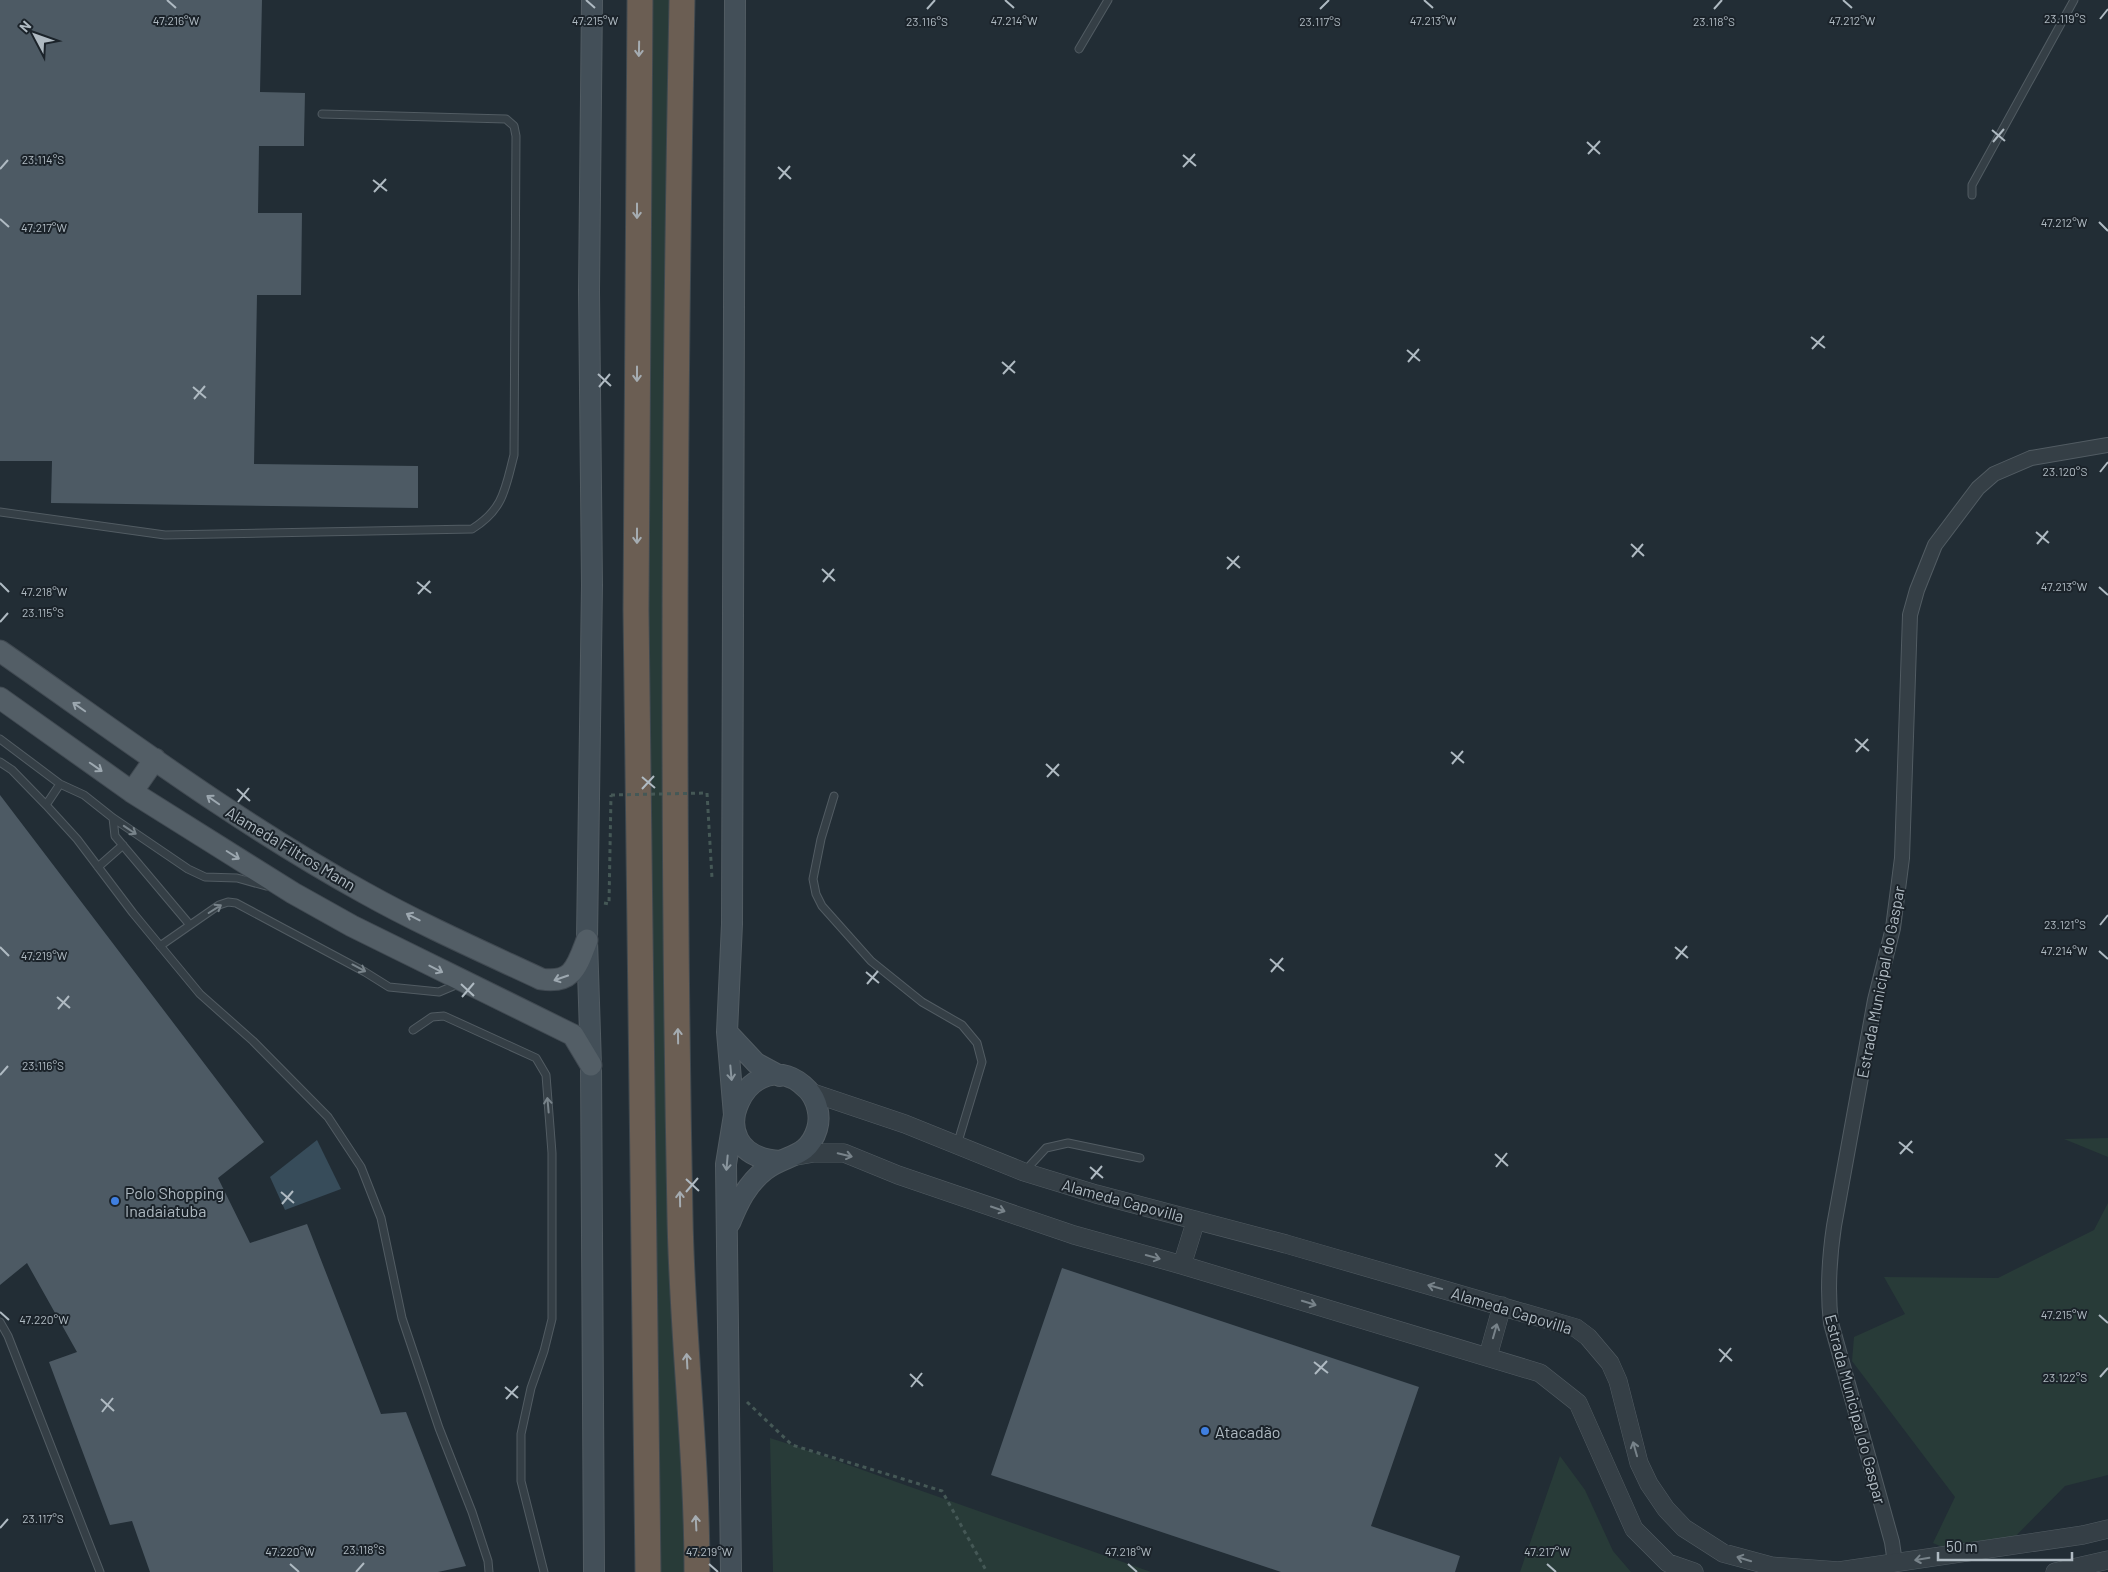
<svg xmlns="http://www.w3.org/2000/svg" width="2108" height="1572" viewBox="0 0 2108 1572" font-family="Barlow,sans-serif">
<rect width="100%" height="100%" fill="#222d35"/>
<path fill="#283b38" d="M650 0H672L684 1572H660L645 747Z
M2108 1138V1157L2064 1139Z
M2108 1203V1475L2065 1486 1999 1553 1968 1558 1933 1543 1955 1497 1852 1361 1854 1337 1905 1314 1884 1277 1998 1278 2094 1230Z
M770 1438 792 1445 1151 1572H773Z
M1560 1456 1585 1490 1613 1551 1631 1572H1520Z"/>
<path fill="#374c5a" d="M317 1140 341 1189 285 1210 270 1177Z"/>
<path fill="#4d5a64" d="M0 0H262L260 92 305 93 304 139V146H259L258 213H302L301 295H257L254 464 418 466V508L51 503 52 461H0Z
M0 795 264 1142 218 1178 250 1243 307 1224 381 1414 406 1412 466 1566 438 1572H150L132 1521 110 1525 49 1362 77 1352 27 1263 0 1285Z
M1062 1268 1419 1387 1371 1526 1460 1556 1455 1572H1281L991 1475Z"/>
<g fill="none" stroke-linecap="round" stroke-linejoin="round">
<defs>
<path id="service" d="M1079 49 1108 0
M1972 195V185L2074 0
M0 512 165 535 472 529C504 509 505 489 514 455L516 136 514 126 506 119 322 114
M0 739 60 784 84 795 113 818 188 869 205 877 237 878 266 886
M0 762 12 770 46 805
M60 784 46 805 77 839 133 913 200 994 253 1041 328 1117 361 1167 381 1218 402 1318 439 1428 472 1512 488 1561 489 1572
M834 796 821 839 813 879 816 894 822 906 871 961 922 1002 962 1025 977 1043 982 1062 957 1145
M113 818 115 836 190 925
M98 867 123 845
M160 946 219 905 228 902 236 903 365 972 389 987 439 992 458 984
M413 1030 432 1017 444 1016 536 1058 546 1075 552 1153V1319L544 1351 531 1388 521 1434V1481L544 1572
M1024 1172 1046 1148 1068 1143 1140 1158
M0 1322 8 1336 100 1572"/>
<path id="minor" d="M1895 1563 1892 1542 1831 1323C1827 1290 1829 1260 1834 1226L1875 1000 1893 928 1902 858 1910 615 1917 590 1935 545 1978 488 1994 474 2031 458 2108 445"/>
<path id="tertiary" d="M810 1092 905 1124 1024 1172 1096 1194 1286 1244 1576 1328 1588 1337 1610 1363 1618 1381 1639 1463 1649 1484 1666 1509 1684 1528 1723 1553 1771 1566 1839 1571 2083 1535 2108 1529
M797 1156 814 1153H844L898 1175 1074 1235 1182 1265 1540 1373 1578 1403 1634 1529 1668 1563 1694 1572
M1182 1265 1196 1220
M1488 1356 1502 1306
M2055 1572 2108 1560"/>
<path id="secondary" d="M592 0 589 291 592 585 587 940 591 1065 594 1572
M727 1032 756 1063 780 1076
M730 1223C738 1203 747 1184 765 1170 785 1154 808 1159 817 1129 821 1116 817 1100 808 1090 753 1032 689 1155 780 1161
M731 1572 726 1164 734 1115 727 1032 732 924 735 0"/>
<path id="primary" d="M0 651C119 734 236 822 363 892 420 924 481 951 541 979 573 984 577 966 587 940
M0 698 132 792 293 893 352 926 573 1035 591 1065
M132 792 155 759"/>
<path id="motorway" d="M640 0 636 610 648 1572
M682 0C674 405 672 811 680 1217 682 1335 697 1454 697 1572"/>
</defs>
<use href="#service" stroke="#525c63" stroke-width="9"/>
<use href="#minor" stroke="#525c63" stroke-width="16"/>
<use href="#tertiary" stroke="#525c63" stroke-width="19"/>
<use href="#secondary" stroke="#525c63" stroke-width="22"/>
<use href="#primary" stroke="#414a52" stroke-width="23"/>
<use href="#motorway" stroke="#3f4950" stroke-width="27"/>
<path stroke="#455856" stroke-width="3" stroke-dasharray="4 4" stroke-linecap="butt" d="M707 793 712 878
M604 903 609 904 611 795
M747 1402 792 1445 942 1491 987 1572"/>
<use href="#service" stroke="#353f46" stroke-width="7"/>
<use href="#minor" stroke="#353f46" stroke-width="14"/>
<use href="#tertiary" stroke="#353f46" stroke-width="18"/>
<use href="#secondary" stroke="#434f58" stroke-width="20"/>
<use href="#primary" stroke="#535e66" stroke-width="21"/>
<use href="#motorway" stroke="#6b5e53" stroke-width="25"/>
<path stroke="#455856" stroke-width="3" stroke-dasharray="4 4" stroke-linecap="butt" d="M611 795 707 793"/>
</g>
<defs><path id="oneway-shaft" d="M-6 0H5M1.5-3L5.5 0L1.5 3" fill="none" stroke-width="1.6" stroke-linecap="round" stroke-linejoin="round" transform="scale(1.25)"/></defs>
<g stroke="#a5acb1">
<use href="#oneway-shaft" transform="translate(639 49) rotate(91)"/>
<use href="#oneway-shaft" transform="translate(637 211) rotate(90)"/>
<use href="#oneway-shaft" transform="translate(637 374) rotate(90)"/>
<use href="#oneway-shaft" transform="translate(637 536) rotate(90)"/>
<use href="#oneway-shaft" transform="translate(678 1036) rotate(-91)"/>
<use href="#oneway-shaft" transform="translate(680 1199) rotate(-91)"/>
<use href="#oneway-shaft" transform="translate(687 1361) rotate(-93)"/>
<use href="#oneway-shaft" transform="translate(696 1523) rotate(-93)"/>
</g>
<g stroke="#9da8b0">
<use href="#oneway-shaft" transform="translate(79 707) rotate(-145)"/>
<use href="#oneway-shaft" transform="translate(96 767) rotate(35)"/>
<use href="#oneway-shaft" transform="translate(213 800) rotate(-145)"/>
<use href="#oneway-shaft" transform="translate(233 855) rotate(32)"/>
<use href="#oneway-shaft" transform="translate(413 917) rotate(-153)"/>
<use href="#oneway-shaft" transform="translate(436 969) rotate(27)"/>
<use href="#oneway-shaft" transform="translate(561 978) rotate(161)"/>
</g>
<g stroke="#78838a">
<use href="#oneway-shaft" transform="translate(130 830) rotate(34)"/>
<use href="#oneway-shaft" transform="translate(215 909) rotate(-32)"/>
<use href="#oneway-shaft" transform="translate(359 968) rotate(28)"/>
<use href="#oneway-shaft" transform="translate(548 1105) rotate(-95)"/>
<use href="#oneway-shaft" transform="translate(845 1155) rotate(13)"/>
<use href="#oneway-shaft" transform="translate(998 1209) rotate(19)"/>
<use href="#oneway-shaft" transform="translate(1153 1257) rotate(15)"/>
<use href="#oneway-shaft" transform="translate(1435 1287) rotate(-164)"/>
<use href="#oneway-shaft" transform="translate(1309 1303) rotate(17)"/>
<use href="#oneway-shaft" transform="translate(1495 1331) rotate(-74)"/>
<use href="#oneway-shaft" transform="translate(1635 1449) rotate(-106)"/>
<use href="#oneway-shaft" transform="translate(1744 1559) rotate(-163)"/>
<use href="#oneway-shaft" transform="translate(1922 1559) rotate(171)"/>
</g>
<g stroke="#89959d">
<use href="#oneway-shaft" transform="translate(731 1073) rotate(85)"/>
<use href="#oneway-shaft" transform="translate(727 1163) rotate(95)"/>
</g>
<path fill="none" stroke="#afbac2" stroke-width="2" d="M167 0 176 8M586 0 595 8M1005 0 1014 8M1424 0 1433 8M1843 0 1852 8M927 9 935 0M1320 9 1329 0M1714 9 1722 0M2100 19 2108 9M1992 130 2005 141M1587 142 1600 154M1993 142 2004 129M1588 154 1600 141M1183 155 1196 166M778 167 791 179M1183 167 1195 154M0 169 8 160M779 179 790 166M373 180 387 191M374 192 386 179M0 219 9 227M2099 222 2108 231M1811 337 1825 348M1812 349 1824 336M1407 350 1420 361M1002 362 1015 373M1408 362 1419 349M598 374 611 386M1003 374 1015 361M193 387 206 398M599 387 610 374M194 399 205 386M2100 472 2108 462M2036 532 2049 543M1631 544 1644 556M2037 544 2048 531M1227 557 1240 568M1632 557 1643 544M822 569 835 581M1227 569 1239 556M417 582 431 593M823 582 834 569M0 583 9 592M2099 587 2108 595M418 594 430 581M0 622 8 613M1855 739 1869 751M1451 752 1464 763M1856 752 1868 739M1046 764 1059 776M1452 764 1463 751M642 777 655 788M1047 777 1059 764M237 789 250 801M642 789 654 776M238 802 249 788M2100 925 2108 915M0 947 9 956M1675 947 1688 958M2099 951 2108 959M1270 959 1284 971M1676 959 1687 946M866 972 879 983M1271 972 1283 958M461 984 474 996M867 984 878 971M57 997 70 1008M462 997 474 983M58 1009 69 996M0 1075 8 1066M1899 1142 1913 1153M1495 1154 1508 1166M1900 1154 1912 1141M1090 1167 1103 1178M1496 1167 1507 1153M686 1179 699 1191M1091 1179 1102 1166M281 1192 294 1203M686 1192 698 1178M282 1204 293 1191M0 1312 9 1320M2099 1315 2108 1323M1719 1349 1732 1361M1314 1362 1328 1373M1720 1362 1731 1348M910 1374 923 1386M1315 1374 1327 1361M2100 1377 2108 1368M505 1387 518 1398M911 1387 922 1373M101 1399 114 1411M506 1399 518 1386M102 1412 113 1398M0 1528 8 1519M290 1564 299 1572M709 1564 718 1572M1128 1564 1137 1572M1547 1564 1556 1572M356 1572 364 1563"/>
<g fill="#3f7fe0" stroke="#1b232a" stroke-width="2">
<circle cx="115" cy="1201" r="5"/>
<circle cx="1205" cy="1431" r="5"/>
</g>
<g text-anchor="middle" dominant-baseline="central" stroke-width="4" stroke-linejoin="round" paint-order="stroke">
<g font-size="16" fill="#afbac2" stroke="#1b232a">
<text transform="translate(291 848) rotate(31)">Alameda Filtros Mann</text>
<text transform="translate(1880 982) rotate(-79)">Estrada Municipal do Gaspar</text>
<text transform="translate(1123 1200) rotate(15)">Alameda Capovilla</text>
<text transform="translate(1512 1310) rotate(17)">Alameda Capovilla</text>
<text transform="translate(1856 1409) rotate(75)">Estrada Municipal do Gaspar</text>
</g>
<g font-size="16" fill="#afbac2" stroke="#1b232a" text-anchor="start">
<text x="125" y="1192">Polo Shopping<tspan x="125" dy="18">Inadaiatuba</tspan></text>
<text x="1215" y="1431">Atacadão</text>
</g>
</g>
<g font-size="12" text-anchor="middle" fill="#afbac2" stroke="#1b232a" stroke-width="4" stroke-linejoin="round" paint-order="stroke">
<text x="2065" y="23">23.119°S</text>
<text x="595" y="25">47.215°W</text>
<text x="1014" y="25">47.214°W</text>
<text x="176" y="25">47.216°W</text>
<text x="1433" y="25">47.213°W</text>
<text x="1852" y="25">47.212°W</text>
<text x="927" y="26">23.116°S</text>
<text x="1320" y="26">23.117°S</text>
<text x="1714" y="26">23.118°S</text>
<text x="43" y="164">23.114°S</text>
<text x="2064" y="227">47.212°W</text>
<text x="44" y="232">47.217°W</text>
<text x="2065" y="476">23.120°S</text>
<text x="2064" y="591">47.213°W</text>
<text x="44" y="596">47.218°W</text>
<text x="43" y="617">23.115°S</text>
<text x="2065" y="929">23.121°S</text>
<text x="2064" y="955">47.214°W</text>
<text x="44" y="960">47.219°W</text>
<text x="43" y="1070">23.116°S</text>
<text x="2064" y="1319">47.215°W</text>
<text x="44" y="1324">47.220°W</text>
<text x="2065" y="1382">23.122°S</text>
<text x="43" y="1523">23.117°S</text>
<text x="364" y="1554">23.118°S</text>
<text x="290" y="1556">47.220°W</text>
<text x="709" y="1556">47.219°W</text>
<text x="1128" y="1556">47.218°W</text>
<text x="1547" y="1556">47.217°W</text>
</g>
<g transform="translate(35 35) rotate(311)" stroke="#1b232a" stroke-width="4" paint-order="stroke">
<path d="M0-4L9 19L0 12L-9 19Z" fill="#afbac2"/>
<text y="-8" font-size="14" font-weight="bold" text-anchor="middle" fill="#afbac2">N</text>
</g>
<path d="M1938 1552v8h134v-8" fill="none" stroke="#afbac2" stroke-width="2.5"/>
<text x="1946" y="1552" font-size="15" fill="#afbac2" stroke="#1b232a" stroke-width="4" paint-order="stroke">50 m</text>
</svg>
